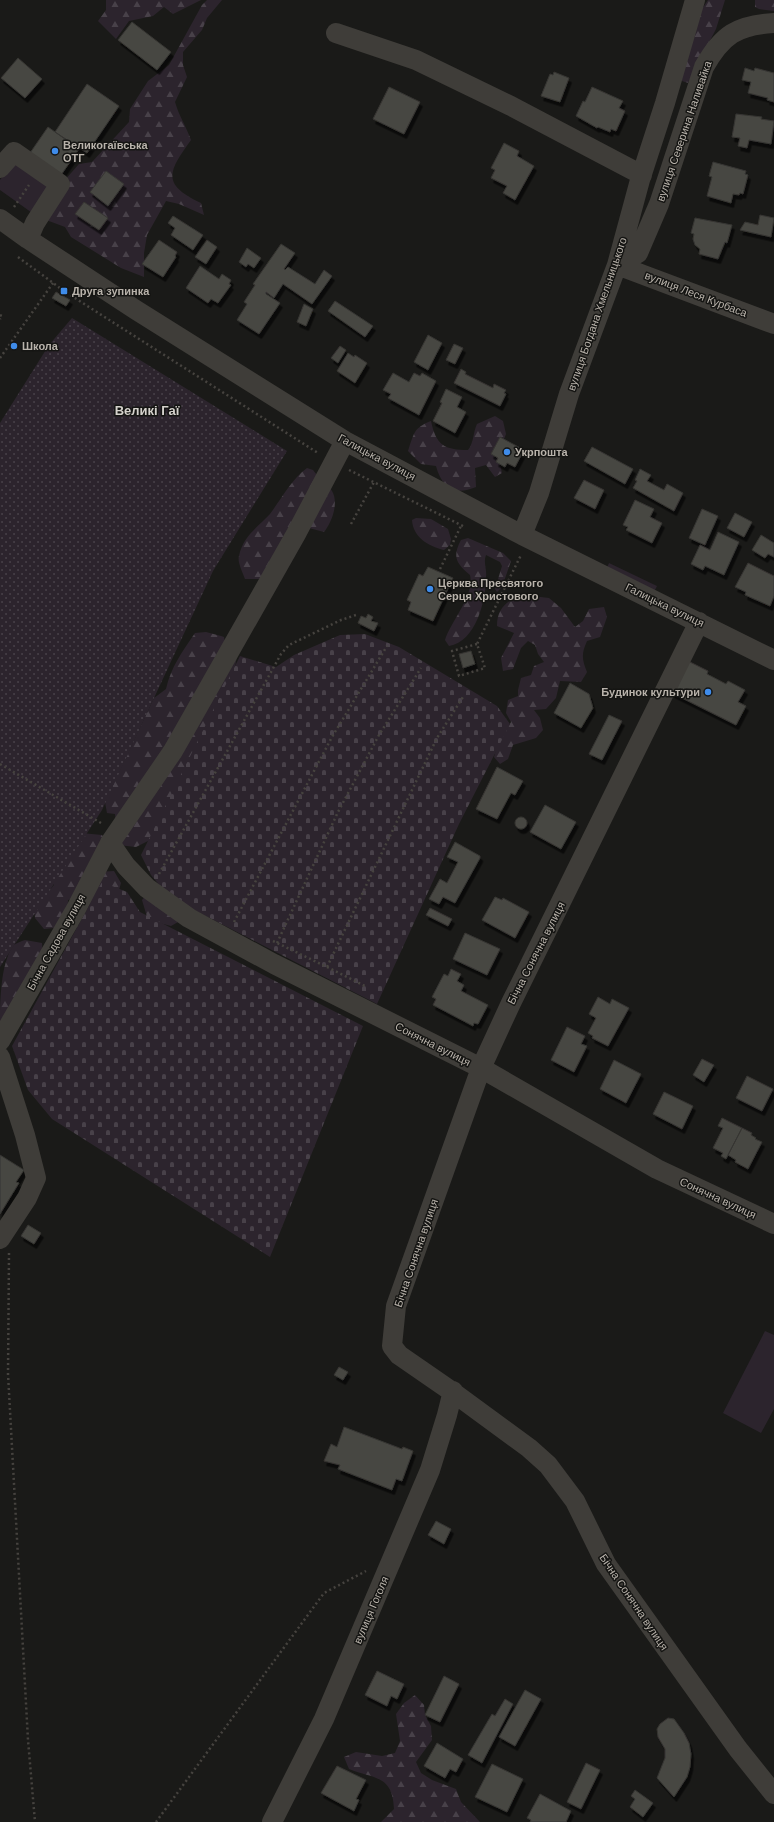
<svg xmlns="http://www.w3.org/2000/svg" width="774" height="1822" viewBox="0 0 774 1822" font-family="Arial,sans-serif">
<defs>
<pattern id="forest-firs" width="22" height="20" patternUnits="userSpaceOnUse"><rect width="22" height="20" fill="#2c242d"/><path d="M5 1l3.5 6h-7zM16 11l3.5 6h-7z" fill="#484149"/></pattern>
<pattern id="cemetery-stones" width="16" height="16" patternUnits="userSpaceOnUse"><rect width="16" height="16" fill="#2c242d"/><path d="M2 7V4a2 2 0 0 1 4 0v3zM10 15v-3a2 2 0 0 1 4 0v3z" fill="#484149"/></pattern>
<pattern id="garden-dots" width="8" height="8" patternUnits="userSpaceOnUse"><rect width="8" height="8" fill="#2c242d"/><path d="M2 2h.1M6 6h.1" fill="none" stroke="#484149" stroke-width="1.8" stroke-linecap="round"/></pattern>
<filter id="shadow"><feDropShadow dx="2.5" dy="4.5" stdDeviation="0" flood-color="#0009"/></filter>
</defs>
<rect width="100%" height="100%" fill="#1a1a18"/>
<path fill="#2c242d" d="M14 159 54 184 35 215 0 190V180Z
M609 563 657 586 653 594 606 570Z
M765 1331 774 1335V1409L761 1433 723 1413Z"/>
<path fill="url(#forest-firs)" d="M106 0H201L173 14 164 7 153 16 129 21 116 39 98 21 106 10Z
M207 0H222L207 18 202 30 183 52V65L187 77 175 102C179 116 186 126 191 140 169 171 160 184 201 203L204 215 179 204 166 201 147 235 144 253V277L121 268 71 237 65 227 41 218 64 181 79 164 92 162 129 122 130 109 148 81 169 65 202 5Z
M708 0H725L716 29 688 83 682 81 677 71 696 18Z
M755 0H774V11L759 9 755 7Z
M495 416 503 421 506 434 498 455 502 473 495 477 486 465 475 468 476 487C454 496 442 488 436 466L421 464 408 451C414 434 413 428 431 421 436 445 444 450 468 450 474 443 473 432 477 424Z
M307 468 313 470C318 478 327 483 332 491 339 503 332 522 324 532L309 528 260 579H245C243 573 237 562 239 556 243 536 258 527 270 514 282 498 291 480 307 468Z
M416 518 431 519 448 529 451 539 450 545 444 550C428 546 413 537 412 520Z
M468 538 503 553 511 561 502 587 497 592 495 589 502 566 500 562 486 555C483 562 487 569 486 577 486 600 476 642 449 646L445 640C451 621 475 595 470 575 456 563 452 557 461 540Z
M523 595 549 598 561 608 575 627 583 621 589 609 604 607 607 617 600 637 587 641C581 654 582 660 587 672L581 682 560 681 556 698 546 709 534 710 540 718 543 730 536 738 513 745 508 759 500 764 494 757 497 746 511 722 506 713 508 700 518 696V690L521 678 531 675 534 666 544 662 538 654 535 645 528 641 521 648 513 669 503 671 501 658 514 633 497 626C497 608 507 600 523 595Z
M206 632 221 636 224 637 225 643 239 647 232 681 152 839 136 847 118 845 115 814 107 813 105 802 154 698 166 689C171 667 182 652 195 633Z
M81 833 102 835 107 842 80 896 68 900 67 924 64 927 44 929 35 918 34 909 54 885V867Z
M114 871 121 883 115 904 93 915 86 894 98 872Z
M147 894 178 922 171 926 148 920 142 900Z
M25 940 42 943 43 962 0 1029C0 1005 0 962 14 945 17 943 21 941 25 940Z
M415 1695 424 1705 425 1715 431 1726 432 1740 416 1762 421 1773 432 1780 456 1789 461 1802 480 1822H381L394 1809C393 1775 374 1779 349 1769L344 1757 356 1752 382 1756 395 1753 400 1741 396 1714 404 1703Z"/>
<path fill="url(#cemetery-stones)" d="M365 634 399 647 497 706 510 724 459 824 377 1004 194 910 166 893 151 875 141 855 240 656 276 667 294 655 340 635Z
M102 882 127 892 140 912 363 1026 270 1257 52 1119 28 1090 12 1046Z"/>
<path fill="url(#garden-dots)" d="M72 318 287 451 213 571 102 810 0 967V423L49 345Z"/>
<path fill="#474642" stroke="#363532" filter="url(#shadow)" d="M132 22 171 52 157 70 118 40Z
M18 58 42 79 25 98 1 78Z
M745 68 754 71 755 68 774 73V102L767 100 768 98 748 93 751 82 742 80Z
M554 72 569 78 560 102 541 96 550 74 553 75Z
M87 84 119 106 87 153 55 132Z
M389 87 420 102 404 134 373 119Z
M592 87 623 101 619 108 625 111 616 131 611 129 610 132 598 127 597 128 576 116 583 101 585 102Z
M736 114 762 117 761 119 774 121 771 144 749 140 747 148 738 146 740 138 732 137Z
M48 127 79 149 61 175 30 153Z
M504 143 519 151 517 156 534 166 515 200 503 193 507 186 491 178 495 170 491 168Z
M713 162 746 171 745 174 748 175 743 194 740 193 739 195 733 194 731 203 707 196 712 177 709 176Z
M106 171 124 184 108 206 90 192Z
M84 202 108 218 99 230 75 214Z
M760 215 774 218 771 237 740 230 745 222 758 225Z
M173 216 203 235 193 250 171 235 175 228 168 223Z
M695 218 732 225 727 243 725 242 718 259 699 254 700 249 695 245 693 239 694 234 691 233Z
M159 240 177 252 175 256 176 257 163 277 142 264Z
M207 240 217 247 206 264 195 257Z
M281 244 295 253 284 269 285 270 288 267 315 284 324 270 332 276 312 304 283 284 274 298 266 292V294L280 303 259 334 237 320 247 304 244 302 255 285 253 284Z
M247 248 261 258 254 268 248 264 246 267 239 262Z
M200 266 219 279 222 274 231 280 229 284 231 285 218 303 211 299 208 303 186 288Z
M56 292 70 300 66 306 52 298Z
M335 301 373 326 365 337 328 311Z
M304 304 313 309 306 326 297 322Z
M428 335 442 343 428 370 414 362Z
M454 344 463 348 455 364 446 360Z
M340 346 346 350 338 363 331 358Z
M348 353 354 357 355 355 367 363 355 383 337 371Z
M461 369 466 372 465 374 493 388 494 384 506 390 504 393 506 394 500 406 454 383Z
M393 373 409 382 414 373 420 376 422 373 436 381 419 415 388 398 391 394 383 390Z
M446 389 462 397 457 407 466 412 455 433 433 421 442 403 440 402Z
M500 437 524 450 515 467 507 463 505 467 496 462 498 458 491 454Z
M592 447 633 469 625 484 584 461Z
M640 469 651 475 647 481 664 490 667 484 683 493 674 511 633 488 637 481 635 480Z
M584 480 604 490 595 509 574 498Z
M635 500 654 509 650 517 662 523 652 543 626 530 628 527 623 525Z
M702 509 718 516 705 545 689 538Z
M735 513 752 522 744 537 727 528Z
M718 532 739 542 724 575 705 566 703 570 691 564 700 545 710 550Z
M761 535 774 543V557L768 554 765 558 752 550Z
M748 563 774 576V596L770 606 745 595 746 592 735 587Z
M428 567 453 578 433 621 408 610 411 602 407 600 419 574 423 576Z
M368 614 373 617 371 621 378 623 374 631 358 623 361 616 366 618Z
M471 651 475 664 463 668 459 654Z
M688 661 708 671 707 674 726 684 728 681 745 690 738 702 746 706 736 725 672 693Z
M570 683 589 694 593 708 581 728 554 713Z
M609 715 622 721 602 760 589 754Z
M497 767 523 781 515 795 511 793 497 819 476 809Z
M545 805 576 822 561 849 530 832Z
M515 823a6 6 0 1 1 12 0a6 6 0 1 1-12 0Z
M455 842 480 856V858L455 903 443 897 439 904 429 899 440 879 447 883 458 862 447 857Z
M495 897 502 900 503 898 529 912 515 938 482 920Z
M430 908 452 919 448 926 426 915Z
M465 933 500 949 487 975 453 959Z
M451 969 461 974 457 981 464 985 461 991 488 1005 478 1024 474 1023 473 1026 433 1005 436 999 432 997 444 974 448 976Z
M598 997 610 1004 612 999 629 1008 608 1046 592 1038 593 1036 588 1033 596 1018 589 1014Z
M567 1027 585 1036 581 1044 587 1046 574 1072 551 1060Z
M702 1059 714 1065 704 1082 693 1075Z
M614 1060 641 1074 626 1103 600 1089Z
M747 1076 773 1089 762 1111 736 1098Z
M664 1092 693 1106 682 1129 653 1114Z
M722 1118 742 1128 726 1159 721 1156 723 1153 713 1148 723 1128 718 1126Z
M742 1128 752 1133 751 1135 756 1138 755 1139 762 1142 748 1169 735 1162 736 1160 728 1155Z
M0 1155 24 1170 16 1182 19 1183 0 1214Z
M28 1225 41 1233 34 1244 21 1236Z
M339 1367 348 1372 343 1380 334 1375Z
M344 1427 402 1449 403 1447 413 1451 402 1481 396 1479 392 1490 338 1469 340 1465 324 1461 331 1444 337 1447Z
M436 1521 451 1529 444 1544 428 1535Z
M377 1671 404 1684 397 1699 391 1696 387 1706 365 1695Z
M444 1676 459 1684 440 1722 425 1715Z
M525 1690 541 1699 515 1746 499 1737Z
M505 1699 513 1704 482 1763 468 1755 492 1714 495 1716Z
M668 1718 674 1719 684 1733 689 1743 691 1754 690 1767 687 1777 674 1797 657 1778 665 1758V1749L658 1737 657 1729 660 1724Z
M437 1743 463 1759 456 1772 450 1769 445 1778 424 1766Z
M586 1763 600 1770 581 1809 567 1802Z
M492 1764 523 1779 507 1812 475 1797Z
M337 1766 366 1780 356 1799 359 1800 354 1811 321 1793Z
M635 1790 653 1803 643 1817 630 1807 635 1799 631 1796Z
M540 1794 571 1811 566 1822H530L531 1820 527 1818Z"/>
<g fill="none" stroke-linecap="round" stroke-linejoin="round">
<path stroke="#46433f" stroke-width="2.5" stroke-dasharray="2 3" stroke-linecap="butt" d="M14 207 29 185
M18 257 64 291 103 316 318 453
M0 315 2 316 0 319
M0 358 53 283
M349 470 465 527
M351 524 374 482
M440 569 461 526
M477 644 452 651 459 676 485 668 477 644 521 555
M0 764 101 823
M159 874 281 654 289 645 341 620 356 615
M234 922 332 737 387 646
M273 941 327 967 437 738 463 697
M277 943 338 812 379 735 421 668
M327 967 367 987
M9 1253 8 1374 28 1740 35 1822
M156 1822 324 1593 366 1571"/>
<path stroke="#3f3d39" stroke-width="20" d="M336 33 416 60 511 106 642 175
M0 168 14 152 60 184 35 223 28 239
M0 219 28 239 136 310 345 441 522 535 774 660
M617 265 638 253 659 204 704 67C722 35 737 25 774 23
M617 265 774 324
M522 535 539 493 569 394 617 265 640 180 665 103 695 0
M699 622 511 1003 481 1068 396 1306 392 1346 399 1355 454 1393 529 1448 548 1465 575 1501 606 1564 738 1749 774 1794
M110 843 126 866 147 888 189 918 274 964 481 1068 657 1169 774 1224
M0 1041 76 909 110 843 173 751 296 534 345 441
M0 1057 25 1135 36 1178 27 1198 0 1239
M272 1822 324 1719 430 1470 447 1415 453 1391"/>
</g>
<g fill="#3f8cea" stroke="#151513" stroke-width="1.5">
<circle cx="55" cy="151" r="4"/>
<rect x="60" y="287" width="8" height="8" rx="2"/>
<circle cx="14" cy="346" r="4"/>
<circle cx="507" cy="452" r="4"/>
<circle cx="430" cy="589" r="4"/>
<circle cx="708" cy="692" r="4"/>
</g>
<g text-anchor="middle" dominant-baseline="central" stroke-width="3" stroke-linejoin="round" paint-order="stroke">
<g font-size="11" fill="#b9b3ab" stroke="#151513">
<text transform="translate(684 131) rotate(-71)">вулиця Северина Наливайка</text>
<text transform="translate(696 294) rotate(21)">вулиця Леся Курбаса</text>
<text transform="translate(597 314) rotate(-71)">вулиця Богдана Хмельницького</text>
<text transform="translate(377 457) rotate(28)">Галицька вулиця</text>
<text transform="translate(665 605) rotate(26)">Галицька вулиця</text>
<text transform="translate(56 942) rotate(-61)">Бічна Садова вулиця</text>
<text transform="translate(536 953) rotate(-63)">Бічна Сонячна вулиця</text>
<text transform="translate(433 1044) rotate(27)">Сонячна вулиця</text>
<text transform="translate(718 1198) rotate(25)">Сонячна вулиця</text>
<text transform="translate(416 1253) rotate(-71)">Бічна Сонячна вулиця</text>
<text transform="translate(634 1602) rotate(56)">Бічна Сонячна вулиця</text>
<text transform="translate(371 1610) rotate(-67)">вулиця Гоголя</text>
</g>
<g font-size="11" font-weight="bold" fill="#b9b3ab" stroke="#151513" text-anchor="start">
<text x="63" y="145">Великогаївська<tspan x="63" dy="13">ОТГ</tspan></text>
<text x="72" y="291">Друга зупинка</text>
<text x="22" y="346">Школа</text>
<text x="515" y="452">Укрпошта</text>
<text x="438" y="583">Церква Пресвятого<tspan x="438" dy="13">Серця Христового</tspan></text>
<text x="700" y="692" text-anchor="end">Будинок культури</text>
</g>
<g font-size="13" font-weight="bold" fill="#d5d2cc" stroke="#151513">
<text x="147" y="410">Великі Гаї</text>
</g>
</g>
</svg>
